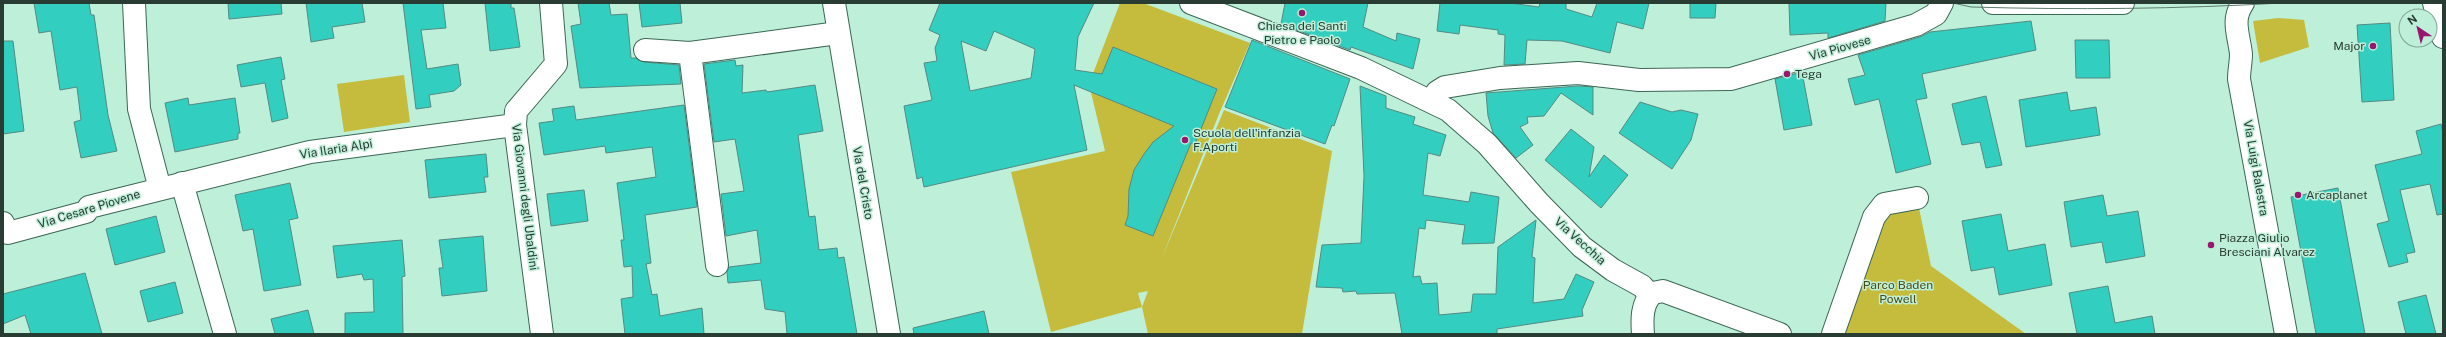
<svg xmlns="http://www.w3.org/2000/svg" width="2446" height="337" viewBox="0 0 2446 337" font-family="'Public Sans',sans-serif">
<rect width="100%" height="100%" fill="#beefd8"/>
<path fill="#c5bc3d" d="M1120 3H1143L1250 43 1219 114 1161 260 1224 110 1332 151 1302 334H1148L1142 307 1148 291 1138 293 1142 307 1051 332 1011 172 1105 151 1089 84Z
M2278 18 2304 20 2309 47 2260 63 2253 21Z
M404 75 410 122 344 132 337 84Z
M1919 208 1931 266 2026 334H1851L1841 331 1879 220 1892 209Z"/>
<path fill="#32cfc0" stroke="#548a83" fill-rule="evenodd" d="M34 3H89L91 15H94L108 115 117 151 81 158 74 122 81 120 77 87 60 90 51 31 39 33Z
M228 3H281L282 14 229 19Z
M306 3H362L365 22 332 27 334 38 311 42Z
M403 3H443L446 28 421 30 427 69 458 64 461 85 454 91 429 95 431 107 416 109Z
M485 3H511V8H514L520 47 490 51Z
M578 3H609L611 15 627 14 631 58H636L644 62 679 65 681 84 580 88 571 26 581 24Z
M639 3H680L682 23 642 27Z
M940 3H1094L1078 37 1075 70 1102 74 1113 47 1217 89 1195 144 1191 143 1153 236 1125 225 1128 216 1129 189 1134 170 1144 154 1153 142 1174 126 1074 85 1087 150 924 187 922 177 917 179 904 106 932 100 924 63 937 61 935 48 940 35 929 30ZM994 31 1035 49 1031 78 970 91 961 41 986 51Z
M1285 3H1368L1363 27 1396 41 1397 33 1420 39 1413 69 1351 47 1350 50 1281 24Z
M1440 3H1510L1539 7 1540 3H1566V9L1592 17 1597 3H1649L1643 29 1617 22 1610 53 1562 41 1527 40 1525 64 1504 65 1505 35 1498 34V30L1460 25 1459 34 1437 31Z
M1690 3H1716L1715 18H1690Z
M1789 3H1886L1885 21 1828 38V33L1790 35Z
M2031 21 2036 50 1922 74 1927 98 1916 100 1931 164 1896 173 1879 99 1855 105 1848 79 1865 75 1858 55 1920 37 1930 32Z
M2390 23 2394 100 2362 102 2357 25Z
M1252 40 1350 79 1334 126 1332 125 1325 144 1225 107Z
M2075 40H2109L2110 78H2076Z
M3 41H13L24 131 3 134Z
M281 57 285 79 281 80 288 118 272 122 265 83 241 87 237 65Z
M735 60 736 66 743 65 742 93 766 90 767 92 815 85 823 131 798 135 809 217 815 216 819 250 837 248 838 258 844 257 857 334H787L785 312 765 309 761 280 728 283 727 272 729 267 761 263 757 230 726 236 721 194 744 191 735 139 714 142 704 64Z
M1802 72 1812 125 1784 130 1775 79Z
M1360 86 1386 96V108L1415 117 1413 124 1446 135 1440 156 1428 153 1423 195 1469 202 1471 192 1499 197 1494 243 1462 244 1465 225 1426 220 1425 229 1419 228 1413 277 1420 276 1422 284 1437 283 1439 315 1471 312 1473 294H1496L1498 247 1536 220 1532 257 1535 258 1533 303 1564 299 1576 274 1594 282 1582 310 1583 316 1497 329V334H1402L1395 293 1357 294 1356 291 1343 292 1342 288 1316 287 1322 245 1361 243 1364 176Z
M1578 86 1593 87V115L1561 93 1544 116 1527 117 1528 123 1520 127 1533 145 1516 158 1493 133 1488 116 1486 93Z
M2067 92 2070 111 2096 107 2100 135 2026 147 2019 100Z
M1986 96 2002 165 1986 168 1980 142 1962 145 1952 104Z
M188 98 189 105 235 98 240 133H238V139L175 152 165 103Z
M1640 102 1672 112 1681 110 1698 114 1691 140 1672 169 1619 133Z
M684 105 697 207 645 215 651 263 646 264 652 295 657 294 660 316 702 308 704 334H625L621 299 633 297 632 266 624 267 621 240H624L617 183 656 177 652 147 606 153 605 146 544 155 539 123 554 121 552 109 574 106 576 120Z
M2441 124 2443 133V214L2437 215 2430 184 2400 190 2415 252 2406 254 2408 262 2389 267 2377 224 2389 221 2375 165 2422 154 2416 131Z
M1571 129 1594 147 1589 177 1604 155 1628 175 1601 208 1545 160Z
M486 154 488 177H484L486 192 429 198 425 160Z
M290 183 298 218 289 220 301 285 264 291 253 229 243 231 235 195Z
M2338 188 2365 334H2316L2291 197Z
M584 190 588 221 551 226 547 194Z
M2103 195 2107 216 2138 211 2145 256 2106 263 2102 242 2071 247 2064 202Z
M2001 214 2008 251 2045 244 2052 285 1999 295 1994 267 1971 271 1962 221Z
M156 216 165 252 115 265 106 229Z
M483 236 487 291 442 296 439 268H443L439 240Z
M402 240 405 276 402 277 403 334H345V313L374 312 373 279 364 280 362 274 337 278 333 246Z
M85 273 102 334H31L25 315 3 324V294Z
M175 282 183 313 148 322 140 291Z
M2108 286 2115 323 2152 316 2155 334H2077L2069 293Z
M2426 295 2436 334H2406L2398 302Z
M308 310 314 334H275L271 319Z
M984 311 989 334H914L913 328Z"/>
<g fill="none" stroke-linecap="round" stroke-linejoin="round">
<defs>
<path id="street" d="M134 3 139 109 160 189
M1191 3 1361 68 1448 110 1487 144 1539 203 1582 247 1613 270 1642 286 1650 295
M2243 3C2231 20 2239 35 2241 54 2241 62 2239 71 2239 79L2286 334
M2434 3 2443 37
M645 50 690 53 838 33
M690 53 717 265
M1432 101 1437 92 1445 87 1500 78 1578 73 1639 80 1731 79 1916 25 1936 14 1942 3
M182 183 225 334
M3 223 8 233 86 212 89 207 310 152 515 125
M542 334 515 125 516 111 556 64 551 3
M1833 334 1874 217 1884 204 1917 198"/>
<path id="secondary" d="M834 3 889 334
M1993 3H2123
M1643 334C1642 321 1641 303 1653 293L1663 291 1780 334"/>
</defs>
<use href="#street" stroke="#3a6754" stroke-width="24"/>
<use href="#secondary" stroke="#3a6754" stroke-width="24"/>
<use href="#street" stroke="#fff" stroke-width="22"/>
<use href="#secondary" stroke="#fff" stroke-width="22"/>
<path stroke="#5e7b6d" stroke-width="1" d="M1953 3 1971 7C2075 10 2178 9 2282 3"/>
</g>
<g fill="#97166e" stroke="#beefd8" stroke-width="1.5">
<circle cx="1302" cy="13" r="4"/>
<circle cx="2373" cy="46" r="4"/>
<circle cx="1787" cy="74" r="4"/>
<circle cx="1185" cy="140" r="4"/>
<circle cx="2298" cy="195" r="4"/>
<circle cx="2211" cy="245" r="4"/>
</g>
<g text-anchor="middle" dominant-baseline="central" stroke-width="3" stroke-linejoin="round" paint-order="stroke">
<g font-size="12" fill="#293c33" stroke="#beefd8" text-anchor="start">
<text x="1302" y="26" text-anchor="middle">Chiesa dei Santi<tspan x="1302" dy="14">Pietro e Paolo</tspan></text>
<text x="2365" y="46" text-anchor="end">Major</text>
<text x="1795" y="74">Tega</text>
<text x="1193" y="133">Scuola dell'infanzia<tspan x="1193" dy="14">F.Aporti</tspan></text>
<text x="2306" y="195">Arcaplanet</text>
<text x="2219" y="238">Piazza Giulio<tspan x="2219" dy="14">Bresciani Alvarez</tspan></text>
</g>
<g font-size="12" fill="#293c33" stroke="#beefd8">
<text transform="translate(1840 48) rotate(-16)">Via Piovese</text>
<text transform="translate(336 149) rotate(-9)">Via Ilaria Alpi</text>
<text transform="translate(2256 168) rotate(80)">Via Luigi Balestra</text>
<text transform="translate(863 183) rotate(80)">Via del Cristo</text>
<text transform="translate(525 197) rotate(83)">Via Giovanni degli Ubaldini</text>
<text transform="translate(89 209) rotate(-17)">Via Cesare Piovene</text>
<text transform="translate(1580 241) rotate(42)">Via Vecchia</text>
</g>
<g font-size="12" fill="#4d4910" stroke="#beefd8">
<text x="1898" y="285">Parco Baden<tspan x="1898" dy="14">Powell</tspan></text>
</g>
</g>
<rect width="2446" height="337" fill="none" stroke="#293c33" stroke-width="8"/>
<g transform="translate(2418 28) rotate(325)"><circle r="19" fill="#beefd8" stroke="#82a796"/>
<path d="M0-3L7 15L0 10L-7 15Z" fill="#97166e"/>
<text y="-6" font-size="11" font-weight="bold" text-anchor="middle" fill="#293c33">N</text>
</g>
</svg>
